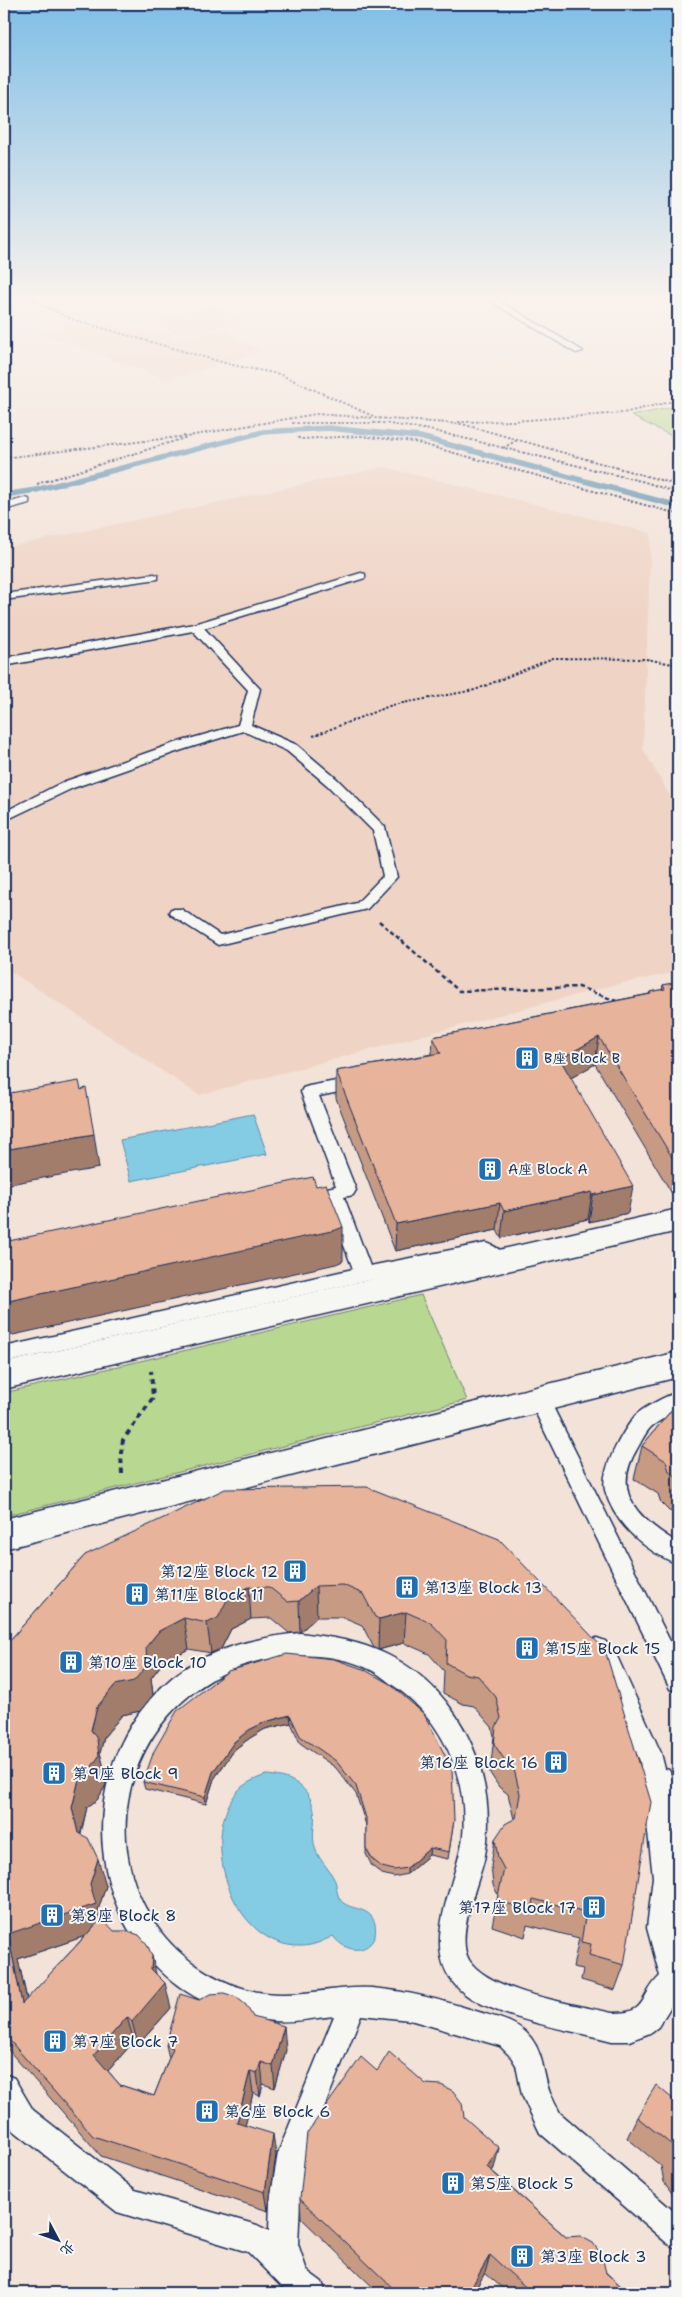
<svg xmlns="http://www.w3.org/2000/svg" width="682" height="2297" viewBox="0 0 682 2297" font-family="'Shantell Sans','LXGW WenKai TC',sans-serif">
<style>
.built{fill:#efd4c5}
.green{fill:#b8d790;stroke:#6a8377}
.water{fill:#83cce3;stroke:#598dae}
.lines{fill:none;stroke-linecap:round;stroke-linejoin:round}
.stream{stroke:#598dae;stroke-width:5.5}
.lane-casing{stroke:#1b2f5e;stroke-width:3}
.street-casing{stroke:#1b2f5e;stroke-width:3}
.path-far2{stroke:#1b2f5e;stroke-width:2;stroke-dasharray:2.5 2;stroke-linecap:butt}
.path-far1{stroke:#1b2f5e;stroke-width:2.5;stroke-dasharray:4.5 3;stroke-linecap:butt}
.path{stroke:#1b2f5e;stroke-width:4;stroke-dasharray:5.5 4.5;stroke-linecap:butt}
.lane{fill:#f6f6f2;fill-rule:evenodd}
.street{fill:#f6f6f2;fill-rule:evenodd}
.wall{fill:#c79a84;stroke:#1b2f5e;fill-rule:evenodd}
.shaded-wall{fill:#a27d6c;stroke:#1b2f5e}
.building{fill:#e7b39a;stroke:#1b2f5e}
.labels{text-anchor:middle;stroke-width:4;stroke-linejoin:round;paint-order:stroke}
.poi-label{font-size:14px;fill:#1b2f5e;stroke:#f6f6f2;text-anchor:start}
.near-poi-label{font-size:16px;fill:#1b2f5e;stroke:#f6f6f2;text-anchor:start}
</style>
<rect width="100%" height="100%" fill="#f2e2d8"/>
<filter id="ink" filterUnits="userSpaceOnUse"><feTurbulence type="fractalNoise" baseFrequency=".02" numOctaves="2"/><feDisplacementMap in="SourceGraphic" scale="10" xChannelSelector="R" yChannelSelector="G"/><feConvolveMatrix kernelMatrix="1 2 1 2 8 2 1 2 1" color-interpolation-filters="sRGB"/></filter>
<g filter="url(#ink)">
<g class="built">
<polygon points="215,306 244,322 179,336 151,318"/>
<polygon points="74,323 167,332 177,338 223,330 263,352 167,379 42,334"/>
<polygon points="384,467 651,533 643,749 678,810 678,972 613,985 199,1095 4,967 4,548"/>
</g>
<g class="green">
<polygon points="678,406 678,439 631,416"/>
<polygon points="421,1295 467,1400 4,1516 4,1393"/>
</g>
<g class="water">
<polygon points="253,1114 267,1154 131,1181 120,1140"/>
<path d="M 266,1775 C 289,1776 309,1785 314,1810 C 316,1823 311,1835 315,1848 C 319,1860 327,1866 333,1877 C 337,1883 336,1889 338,1895 C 343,1913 370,1903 375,1924 C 380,1949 351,1960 333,1936 C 323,1941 313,1946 301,1946 C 233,1948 198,1840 237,1792 C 244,1783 255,1779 266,1775 Z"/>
</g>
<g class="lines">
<polyline class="stream" points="4,495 36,490 263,432 328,428 420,437 678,506"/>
<g class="lane-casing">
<g id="lane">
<polygon points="487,299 496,299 583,351 576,353"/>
<polygon points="25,498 29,499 29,503 4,510 4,504"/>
<polygon points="361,573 365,574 365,578 204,628 260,689 251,725 297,745 337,779 385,827 397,877 367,909 218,945 171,915 169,912 171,909 181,909 220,935 357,903 383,876 373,831 327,785 287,751 243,731 182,750 73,788 4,821 4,812 63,782 172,744 238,725 248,690 193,631 4,666 4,658 194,624"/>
<polygon points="154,574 158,575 158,579 4,600 4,594"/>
<path d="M 358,1077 L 364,1079 L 366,1083 L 364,1087 L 319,1096 L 356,1190 L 353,1195 L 344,1197 L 370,1266 L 486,1243 C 495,1246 505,1252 509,1261 L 507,1266 C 496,1269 491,1264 483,1258 L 364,1281 L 4,1363 L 4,1347 L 353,1269 L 327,1201 L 307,1206 L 301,1204 L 298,1199 L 301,1194 L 336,1186 L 301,1092 L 303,1088 L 309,1086 Z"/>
<polygon points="539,1391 546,1393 678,1657 678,1692 670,1689 529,1399 532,1393"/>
<path d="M 678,1392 L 678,1410 C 670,1415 660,1420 652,1426 C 646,1431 641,1442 637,1449 C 610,1494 640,1520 678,1543 L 678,1564 C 646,1552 614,1524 605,1490 C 600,1470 623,1431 635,1416 C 642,1408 668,1395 678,1392 Z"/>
<path d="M 300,1633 C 331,1637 360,1641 388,1655 C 462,1691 501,1781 484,1860 C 478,1885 455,1936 469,1960 C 489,1992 575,2004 612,2013 C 649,2014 638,1997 660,1976 L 647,1928 L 653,1877 L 640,1761 L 599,1668 L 586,1649 L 589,1641 L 597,1638 L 605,1641 L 615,1652 L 661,1753 L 665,1769 L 669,1770 L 678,1792 L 678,1832 L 673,1830 L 678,1873 L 673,1928 L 678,1947 L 678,1995 L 658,2027 L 650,2033 L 629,2041 L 612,2041 C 571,2030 499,2019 465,1994 C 413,1955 457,1885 463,1836 C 468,1778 444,1722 397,1688 C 389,1683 382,1676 373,1671 C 346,1656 311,1653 280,1657 C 157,1671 85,1808 150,1916 C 177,1962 231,1995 284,1994 C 314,1994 342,1986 372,1988 C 409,1991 445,2001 479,2012 C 498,2018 519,2022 531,2038 C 544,2055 543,2075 550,2093 C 553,2100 557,2107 560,2113 L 678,2215 L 678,2249 L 668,2244 L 540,2133 L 522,2095 L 516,2065 L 511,2057 L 500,2046 L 410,2020 L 361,2015 L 306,2153 L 300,2201 L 298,2244 L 307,2271 L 322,2282 L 326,2293 L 288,2293 L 248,2252 L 117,2212 L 13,2130 L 4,2114 L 4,2074 L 14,2078 L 33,2110 L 135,2190 L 257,2225 L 269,2231 L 270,2201 L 278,2153 L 334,2016 C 314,2018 294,2023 274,2021 C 99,2005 44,1786 173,1677 C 209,1648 256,1638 300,1633 Z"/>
</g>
</g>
<g class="street-casing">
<g id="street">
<polygon points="678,1209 678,1231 4,1389 4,1363"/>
<polygon points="678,1352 678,1377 4,1549 4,1519"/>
</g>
</g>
<g class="path-far2">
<polyline points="35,299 31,300 74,320 232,365 279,374 375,417"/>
<polyline points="458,422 514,421 623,413 678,400"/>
<polyline points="292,423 383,423 430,430 645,482 678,493"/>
<polyline points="298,437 300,439 360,436 414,442 678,514"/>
<polyline points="503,448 517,440"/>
<polyline points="4,458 186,436"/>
<polyline points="37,484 194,435 316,414 462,424 678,485"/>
<polyline points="313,736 392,705 475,690 553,658 646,659 678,665"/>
</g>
<polyline class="path-far1" points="379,921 459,991 579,987 619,1002"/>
<polyline class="path" points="122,1474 121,1453 123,1440 153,1398 151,1371"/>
<use href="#lane" class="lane"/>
<use href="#street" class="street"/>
</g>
<g class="wall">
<polygon points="678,982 678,1202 677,1202 595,1064 571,1078 628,1213 589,1222 588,1219 501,1238 497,1230 395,1251 336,1098 336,1071 432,1054 433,1037 649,994 650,992 662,990 663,985"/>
<polygon points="678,1402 678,1513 669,1511 661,1503 658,1494 634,1479 642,1446"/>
<path d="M 499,1539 L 624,1965 L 615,1990 L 581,1980 L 583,1969 L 573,1967 L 579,1938 L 527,1925 L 525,1937 L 492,1926 L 498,1895 L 493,1885 L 491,1866 L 495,1839 L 514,1819 L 508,1794 L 499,1787 L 490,1773 L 494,1736 L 492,1727 L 474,1706 L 463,1704 L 443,1693 L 444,1671 L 429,1654 L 404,1643 L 378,1650 L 374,1648 L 362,1625 L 343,1617 L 317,1617 L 300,1632 L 289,1633 L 271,1618 L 251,1619 L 231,1629 L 221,1649 L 211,1653 L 189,1649 L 164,1661 L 151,1678 L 153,1695 L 140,1711 L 122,1715 L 104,1737 L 100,1753 L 104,1768 L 106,1785 L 97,1800 L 87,1807 L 81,1834 L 106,1886 L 98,1910 L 100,1920 L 156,1974 L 171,2008 L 138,2045 L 134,2041 L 108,2071 L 120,2085 L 154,2096 L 169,2058 L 166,2045 L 253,2017 L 286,2050 L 275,2088 L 263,2084 L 260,2096 L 253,2093 L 245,2125 L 276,2155 L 268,2211 L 101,2156 L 4,2045 L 4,1647 L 85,1555 ZM 85,1936 L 27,1999 L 18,1959 Z"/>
<polygon points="228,1671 454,1820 448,1859 429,1855 407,1874 394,1877 382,1874 372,1866 366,1854 366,1825 356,1794 336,1768 300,1743 291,1723 265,1729 250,1738 235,1749 214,1779 206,1804 145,1789 143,1782"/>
<polygon points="377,2071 464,2117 494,2168 492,2171 629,2293 508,2293 485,2273 473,2293 379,2293 301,2218 300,2199"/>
<polygon points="678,2093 678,2198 674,2196 664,2182 661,2166 627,2138 637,2117 674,2100"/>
</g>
<g class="shaded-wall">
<polygon points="599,1037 595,1064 557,1086 560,1059"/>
<polygon points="94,1134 99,1168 4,1185 4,1150"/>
<polygon points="633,1186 628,1213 589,1222 593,1195"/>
<polygon points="592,1192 588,1219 501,1238 504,1211"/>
<polygon points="500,1203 497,1230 395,1251 396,1224"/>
<polygon points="343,1227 343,1261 336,1264 4,1337 4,1302"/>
<polygon points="316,1586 317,1617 300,1632 299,1601"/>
<polygon points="249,1587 251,1619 231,1629 221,1649 211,1653 207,1623 228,1598"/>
<polygon points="406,1612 404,1643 378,1650 379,1619"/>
<polygon points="184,1618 189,1649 164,1661 151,1678 153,1695 140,1711 122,1715 104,1737 100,1753 104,1768 106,1785 97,1800 87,1807 80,1836 78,1833 72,1808 97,1707 159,1631"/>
<polygon points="290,1715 291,1723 265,1729 250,1738 235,1749 214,1779 206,1804 205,1797 213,1772 234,1742 249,1730 265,1722"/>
<polygon points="430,1848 429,1855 407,1874 407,1868"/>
<polygon points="98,1859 106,1886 98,1910 103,1930 18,1959 33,2028 22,2004 8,1934 90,1884"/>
<polygon points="152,1956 158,1982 165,1983 171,2008 138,2045 132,2022 151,1969"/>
<polygon points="127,2017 134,2041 102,2078 94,2055"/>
<polygon points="284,2026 286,2050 275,2088 273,2066"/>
<polygon points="261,2062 263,2084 260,2096 257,2073"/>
<polygon points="250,2071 253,2093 241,2144 237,2123"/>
<polygon points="273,2134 276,2155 268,2211 265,2192"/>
<polygon points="499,2148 494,2168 482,2187 487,2167"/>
<polygon points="490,2255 485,2273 473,2293 468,2293"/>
</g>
<g class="building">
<polygon points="678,982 678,1167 599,1037 560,1059 633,1186 593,1195 592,1192 504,1211 500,1203 396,1224 336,1071 441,1053 433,1037 651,994 650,992 665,989 663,985"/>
<polygon points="79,1081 81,1090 86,1088 94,1134 4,1150 4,1094"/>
<polygon points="313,1177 316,1186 326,1184 343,1227 336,1230 4,1302 4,1242"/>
<polygon points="678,1402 678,1478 669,1471 666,1461 642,1446"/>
<polygon points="367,1487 499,1539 605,1650 651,1802 624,1965 589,1955 591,1944 581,1942 586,1912 533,1899 531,1911 497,1900 504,1869 498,1858 495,1839 505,1824 516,1818 520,1794 513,1765 504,1759 494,1744 496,1727 501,1718 496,1697 478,1676 466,1674 446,1663 447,1640 431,1623 406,1612 379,1619 375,1617 363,1594 343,1585 316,1586 299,1601 288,1602 269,1587 249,1587 228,1598 218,1618 207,1623 184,1618 159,1631 146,1647 147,1665 134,1681 115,1685 97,1707 91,1730 97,1739 99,1756 89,1771 79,1779 72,1808 78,1833 88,1838 98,1859 90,1884 96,1904 8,1934 22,2004 102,1918 114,1931 127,1931 139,1935 147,1944 152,1956 151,1969 165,1983 132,2022 127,2017 94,2055 120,2085 154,2096 173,2048 166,2045 180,1994 199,2000 210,1994 224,1993 236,1997 246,2005 253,2017 284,2026 273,2066 261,2062 257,2073 250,2071 237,2123 273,2134 265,2192 93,2136 4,2034 4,1647 85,1555 225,1489"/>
<polygon points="287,1654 334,1659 363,1669 390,1684 424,1714 452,1769 454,1820 449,1852 430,1848 407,1868 394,1870 382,1867 372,1859 366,1848 366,1818 356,1786 336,1761 300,1736 290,1715 265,1722 249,1730 234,1742 213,1772 205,1797 143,1782 154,1751 177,1711 228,1671"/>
<polygon points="389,2052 426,2084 441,2085 453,2091 462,2103 464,2117 499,2148 487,2167 566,2237 580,2236 593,2243 602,2256 606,2273 629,2293 532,2293 490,2255 468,2293 398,2293 300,2199 307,2133 361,2057 377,2071"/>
<polygon points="656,2085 674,2100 678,2093 678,2166 675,2162 672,2145 637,2117"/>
</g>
</g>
<linearGradient id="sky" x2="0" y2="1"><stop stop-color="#7fbee6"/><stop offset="0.48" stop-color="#f9f2ed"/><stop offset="1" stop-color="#f9f2ed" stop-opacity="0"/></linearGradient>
<rect width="682" height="620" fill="url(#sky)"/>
<defs>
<g id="building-square" transform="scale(1.25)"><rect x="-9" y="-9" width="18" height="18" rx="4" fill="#1f6fb2" stroke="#f6f6f2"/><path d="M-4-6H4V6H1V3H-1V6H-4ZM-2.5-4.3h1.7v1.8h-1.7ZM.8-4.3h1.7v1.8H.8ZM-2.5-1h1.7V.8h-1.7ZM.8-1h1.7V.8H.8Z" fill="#fff"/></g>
</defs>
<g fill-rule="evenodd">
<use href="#building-square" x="527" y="1058"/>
<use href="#building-square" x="490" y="1169"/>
<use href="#building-square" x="295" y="1571"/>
<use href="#building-square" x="407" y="1587"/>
<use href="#building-square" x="137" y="1594"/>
<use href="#building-square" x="527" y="1648"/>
<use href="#building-square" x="71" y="1662"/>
<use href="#building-square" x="556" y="1762"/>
<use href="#building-square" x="54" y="1773"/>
<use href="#building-square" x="594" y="1907"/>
<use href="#building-square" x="52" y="1915"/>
<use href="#building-square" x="55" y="2041"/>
<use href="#building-square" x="207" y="2111"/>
<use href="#building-square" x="453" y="2183"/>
<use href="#building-square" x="522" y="2256"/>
</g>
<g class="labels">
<g class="poi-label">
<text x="544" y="1063">B座 Block B</text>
<text x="508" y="1174">A座 Block A</text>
</g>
<g class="near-poi-label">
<text x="278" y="1577" text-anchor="end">第12座 Block 12</text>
<text x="424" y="1593">第13座 Block 13</text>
<text x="154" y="1600">第11座 Block 11</text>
<text x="544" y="1654">第15座 Block 15</text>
<text x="88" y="1668">第10座 Block 10</text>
<text x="538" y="1768" text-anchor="end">第16座 Block 16</text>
<text x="72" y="1779">第9座 Block 9</text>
<text x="576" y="1913" text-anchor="end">第17座 Block 17</text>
<text x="70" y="1921">第8座 Block 8</text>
<text x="72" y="2047">第7座 Block 7</text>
<text x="224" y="2117">第6座 Block 6</text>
<text x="470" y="2189">第5座 Block 5</text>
<text x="540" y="2262">第3座 Block 3</text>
</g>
</g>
<rect width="682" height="2297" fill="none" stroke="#f6f6f2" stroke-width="20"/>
<rect x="10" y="10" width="662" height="2277" fill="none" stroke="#1b2f5e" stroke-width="2" filter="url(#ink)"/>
<g transform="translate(58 2240) rotate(131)" stroke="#f6f6f2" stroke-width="4" paint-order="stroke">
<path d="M0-4L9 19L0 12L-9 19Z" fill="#1b2f5e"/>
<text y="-8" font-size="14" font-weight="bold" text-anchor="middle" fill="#1b2f5e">北</text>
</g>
</svg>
